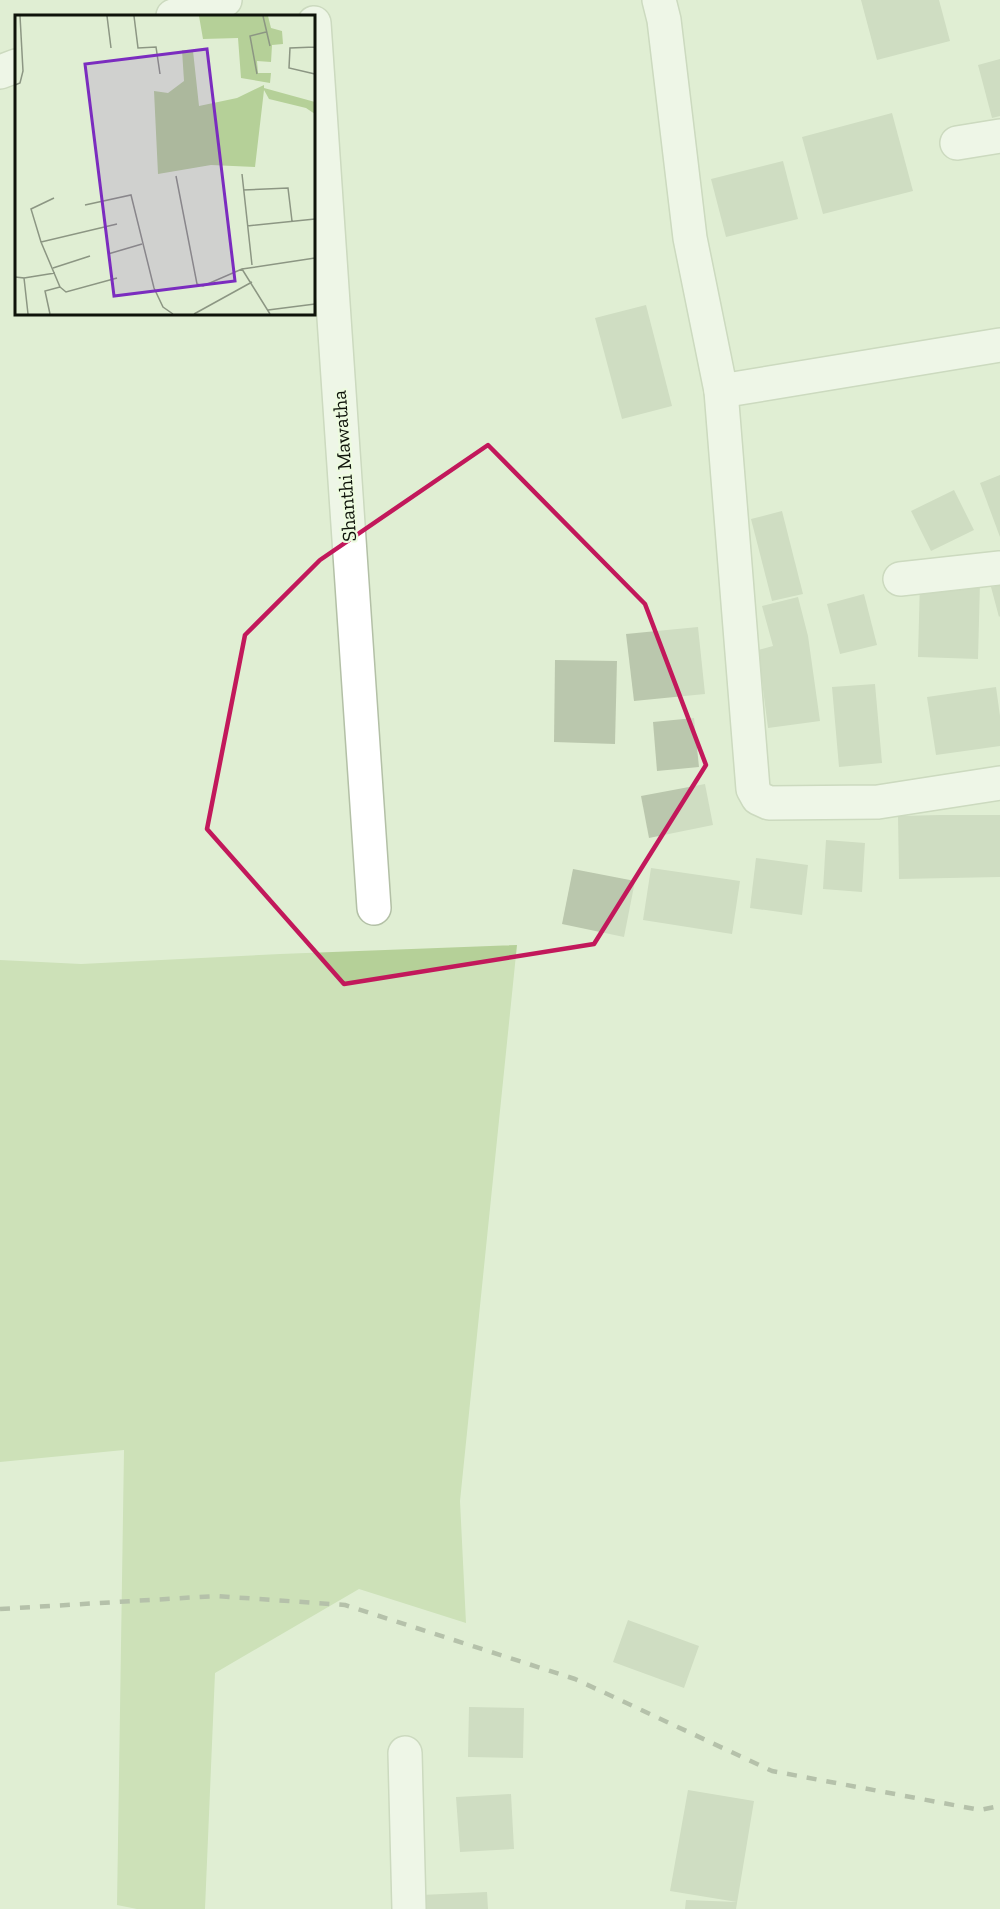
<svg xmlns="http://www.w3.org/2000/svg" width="1000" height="1909" viewBox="0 0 1000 1909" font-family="'Zilla Slab',serif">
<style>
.green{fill:#b5d098}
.building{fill:#bac7ad}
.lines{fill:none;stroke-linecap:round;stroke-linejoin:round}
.minor-casing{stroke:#b3c0a6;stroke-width:36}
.minor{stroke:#fff;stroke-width:33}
.rail{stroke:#818a78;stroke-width:4.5;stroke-dasharray:10 10;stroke-linecap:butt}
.marked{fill:none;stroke:#c2185b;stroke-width:4.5;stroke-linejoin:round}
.labels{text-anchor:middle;stroke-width:4.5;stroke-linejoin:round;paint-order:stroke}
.street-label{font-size:20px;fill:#0e130a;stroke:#edfbe0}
.inset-road{fill:none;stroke:#8c9683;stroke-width:1.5}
.view{fill:#7b2cbf;fill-opacity:0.15;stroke:#7b2cbf;stroke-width:3}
.inset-edge{fill:none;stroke:#0e130a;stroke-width:3}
</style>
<rect width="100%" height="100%" fill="#e0eed3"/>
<polygon class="green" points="517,945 460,1501 466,1623 359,1589 215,1673 205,1909 137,1909 117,1905 124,1450 0,1462 0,960 81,964 280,954"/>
<g class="building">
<polygon points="861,0 939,0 950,41 877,60"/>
<polygon points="1000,59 1000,116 992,118 978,65"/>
<polygon points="892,113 913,191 823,214 802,137"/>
<polygon points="783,161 798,219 726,237 711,179"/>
<polygon points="646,305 672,406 622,419 595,318"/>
<polygon points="1000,475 1000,537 980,483"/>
<polygon points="954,490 974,530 931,551 911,511"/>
<polygon points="782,511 803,594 772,601 751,519"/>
<polygon points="920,580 980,582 978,659 918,657"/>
<polygon points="1000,585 1000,616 999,617 991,587"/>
<polygon points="864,594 877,645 840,654 827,604"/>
<polygon points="798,597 808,636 820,721 768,728 758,650 773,646 762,606"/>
<polygon points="698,627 705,694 634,701 626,634"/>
<polygon points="555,660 617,661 615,744 554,742"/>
<polygon points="875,684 882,763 839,767 832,687"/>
<polygon points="996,687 1000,716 1000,746 936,755 927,697"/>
<polygon points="694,718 699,767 657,771 653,722"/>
<polygon points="705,784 713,825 649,838 641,796"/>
<polygon points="940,815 1000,815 1000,877 899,879 898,816"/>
<polygon points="826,840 865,843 862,892 823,889"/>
<polygon points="756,858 808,865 802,915 750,908"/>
<polygon points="651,868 740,881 732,934 643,920"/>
<polygon points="573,869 635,881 624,937 562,924"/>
<polygon points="628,1620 699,1646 684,1688 613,1662"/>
<polygon points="469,1707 524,1708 523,1758 468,1757"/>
<polygon points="688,1790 754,1801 736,1909 685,1909 686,1900 737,1902 670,1891"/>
<polygon points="511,1794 514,1849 460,1852 456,1797"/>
<polygon points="487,1892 488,1909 422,1909 421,1895"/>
</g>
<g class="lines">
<g class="minor-casing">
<g id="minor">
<polyline points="659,0 664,20 690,238 721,391 753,789 758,798 769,803 878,802 1000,783"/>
<polyline points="173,16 225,0"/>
<polyline points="314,23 374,908"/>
<polyline points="0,72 16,66"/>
<polyline points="957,143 1000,136"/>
<polyline points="721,391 1000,345"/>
<polyline points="900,579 1000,568"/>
<polyline points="405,1753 409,1909"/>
</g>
</g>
<use href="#minor" class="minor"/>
<polyline class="rail" points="0,1609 216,1596 345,1605 575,1679 772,1771 980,1810 1000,1806"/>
</g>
<path d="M0 0H1000V1909H0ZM 488,445 L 645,604 L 706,765 L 594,944 L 344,984 L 207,829 L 245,635 L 320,560 Z" fill="#e0eed3" fill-opacity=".55" fill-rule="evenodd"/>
<path class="marked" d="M 488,445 L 645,604 L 706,765 L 594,944 L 344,984 L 207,829 L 245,635 L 320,560 Z"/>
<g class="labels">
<g class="street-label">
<text transform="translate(344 466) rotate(-94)" y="7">Shanthi Mawatha</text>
</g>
</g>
<g transform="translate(15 15)">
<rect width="300" height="300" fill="#e0eed3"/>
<path d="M 184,1 L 253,1 L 256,13 L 267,16 L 268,29 L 257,30 L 256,47 L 242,46 L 243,58 L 256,58 L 255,68 L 226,63 L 223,23 L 188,24 ZM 167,35 L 178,36 L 184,91 L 222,83 L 249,70 L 249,73 L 300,87 L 300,99 L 291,93 L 254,84 L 249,75 L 240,152 L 196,150 L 143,159 L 139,76 L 153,78 L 169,66 Z" fill="#b5d098"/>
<path class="inset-road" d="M 92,1 L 96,33M 119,1 L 123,33 L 141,32 L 145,59M 248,1 L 255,31M 300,32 L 275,33 L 274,53 L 300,59 L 300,24M 242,59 L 235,21 L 251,17M 0,70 L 5,68 L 8,56 L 5,1M 227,159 L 237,250M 161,161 L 182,269 L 188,271 L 227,254 L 255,299M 228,175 L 273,173 L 277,206M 70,190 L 116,180 L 139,273 L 148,292 L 158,299M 232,211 L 300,204M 26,227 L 16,194 L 39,183M 93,239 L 127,229M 38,253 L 75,241M 227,254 L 300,243M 0,262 L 9,263 L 13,299M 9,263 L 40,258M 45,272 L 51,277 L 102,263M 253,295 L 300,289M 35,299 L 30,276 L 45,272 L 26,227 L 102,209M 179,299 L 237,267"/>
<path class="view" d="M 192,34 L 220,266 L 99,281 L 70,49 Z"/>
<rect width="300" height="300" class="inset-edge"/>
</g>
</svg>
